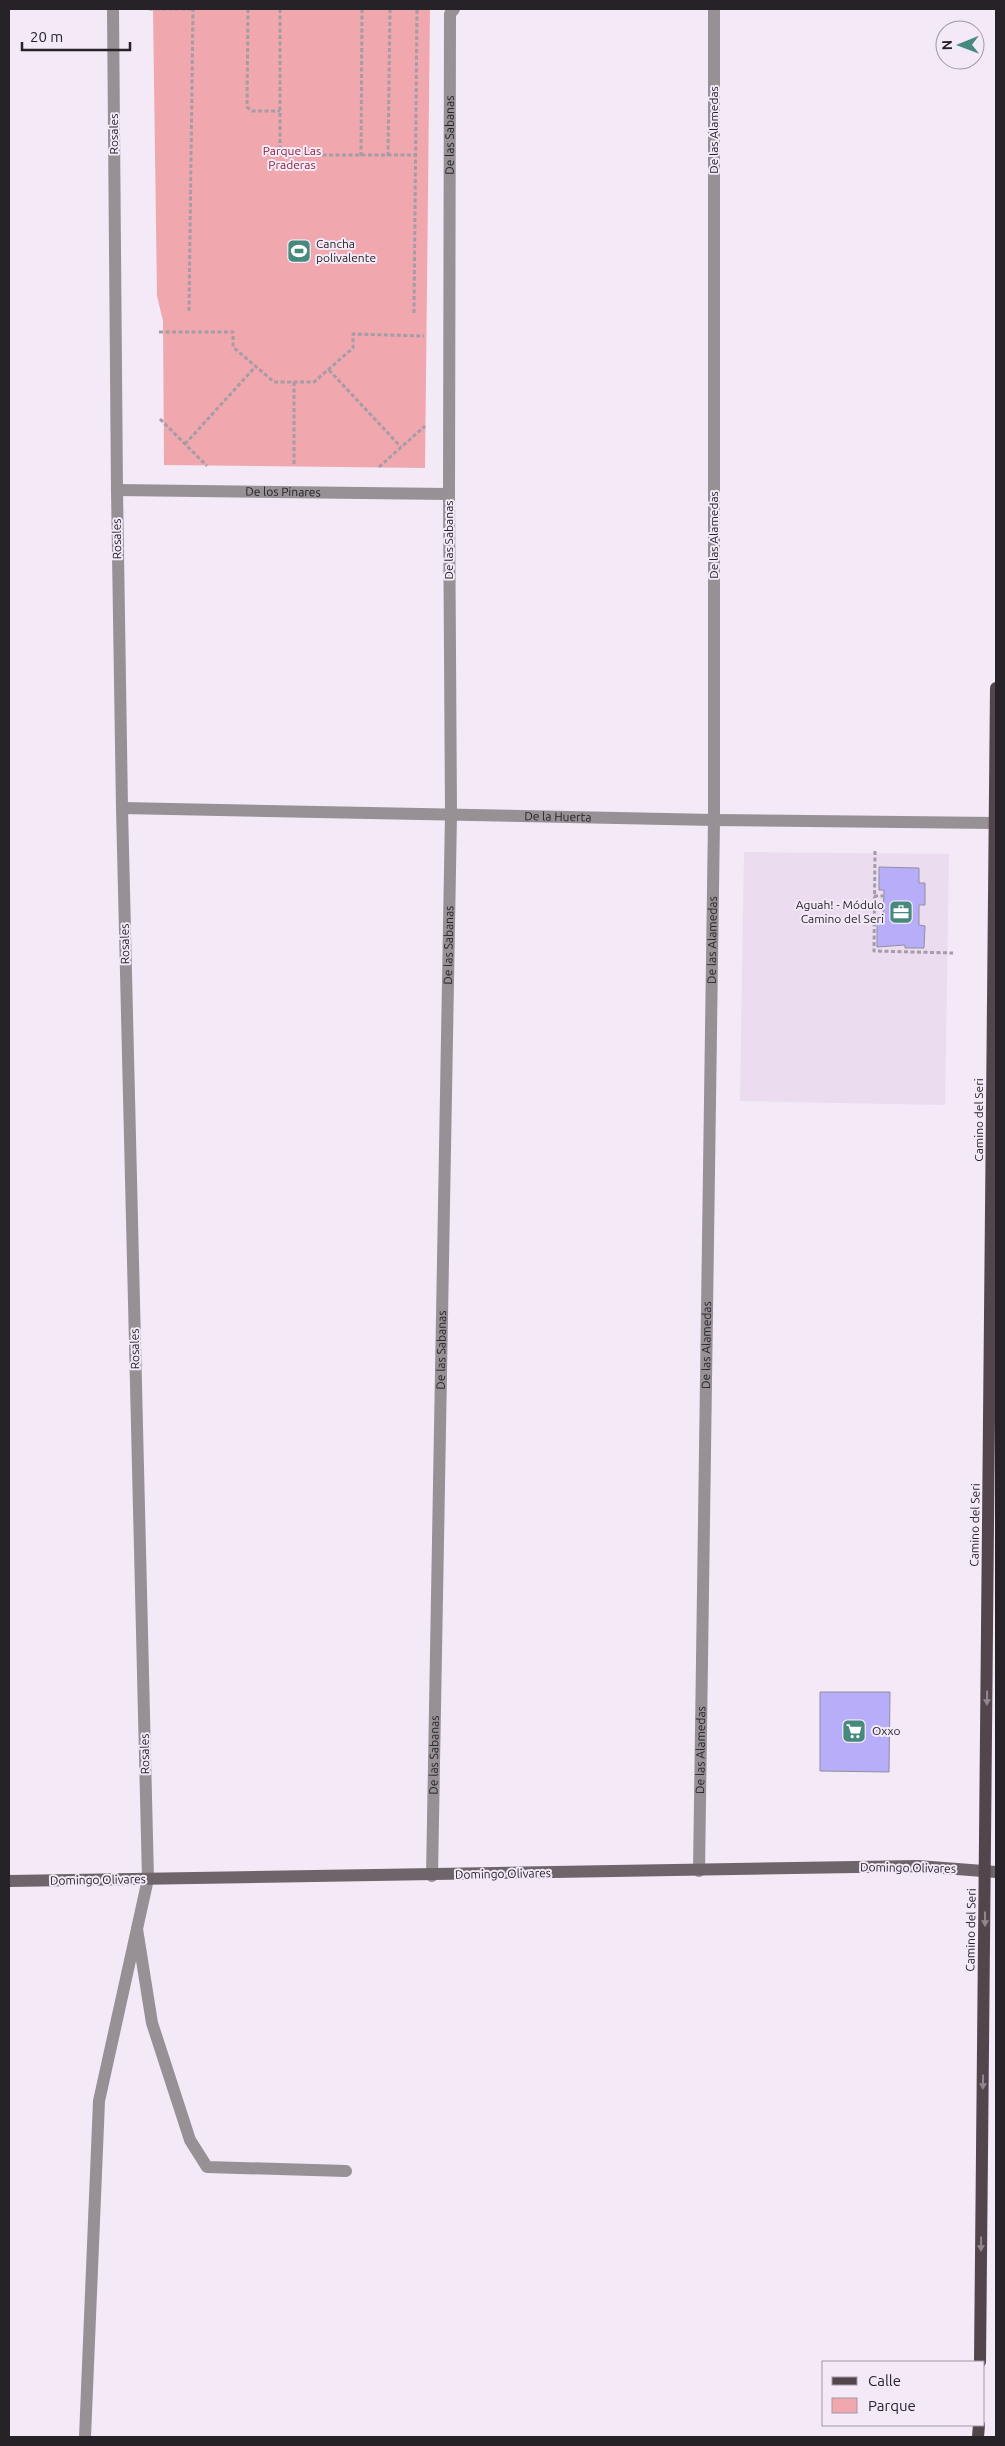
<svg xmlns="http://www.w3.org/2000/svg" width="1005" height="2446" viewBox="0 0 1005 2446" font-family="Ubuntu,sans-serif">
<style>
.built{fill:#ebdcf0}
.green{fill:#f0a8ae}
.building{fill:#b8adf9;stroke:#908f9d}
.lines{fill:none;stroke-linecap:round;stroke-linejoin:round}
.path{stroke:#a49ca6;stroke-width:3;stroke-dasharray:4 2.5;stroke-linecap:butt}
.lane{stroke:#979094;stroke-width:12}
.street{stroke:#979094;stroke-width:12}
.secondary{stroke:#6e656a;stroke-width:12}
.primary{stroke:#52464c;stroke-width:12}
.oneway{fill:#928790}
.labels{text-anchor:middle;stroke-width:4;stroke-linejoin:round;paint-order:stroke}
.street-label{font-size:12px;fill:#262227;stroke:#f3e9f7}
.park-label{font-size:12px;fill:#8d263b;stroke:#f3e9f7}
.poi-label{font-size:12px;fill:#262227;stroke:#f3e9f7;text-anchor:start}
</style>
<rect width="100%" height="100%" fill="#f3e9f7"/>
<polygon class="built" points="744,852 949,854 945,1105 740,1101"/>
<polygon class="green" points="153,9 430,9 425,468 164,465 163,321 157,296"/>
<g class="building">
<polygon points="879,867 919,868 919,883 925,883 925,905 919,905 919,925 925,926 924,948 905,948 905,945 877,947 877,919 883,920 884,890 879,890"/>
<polygon points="820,1692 890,1692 889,1772 820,1771"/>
</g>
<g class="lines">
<g class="path">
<polyline points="149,9 195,9"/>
<polyline points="248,9 247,107 252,111 280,111"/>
<polyline points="280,9 280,155 415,155"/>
<polyline points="361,156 362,9"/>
<polyline points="388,156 390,9"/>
<polyline points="189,311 193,9"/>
<polyline points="414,313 417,9"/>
<polyline points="159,332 233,332 233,347 274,382 314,382 353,348 353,334 424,336"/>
<polyline points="329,370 401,447"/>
<polyline points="294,382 294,466"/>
<polyline points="160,419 207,466"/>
<polyline points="185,444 256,366"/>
<polyline points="379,467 425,426"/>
<polyline points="875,851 874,951 953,953"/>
<polyline points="874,896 883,896"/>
</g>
<polyline class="lane" points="137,1929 152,2023 190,2140 207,2167 346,2171"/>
<g class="street">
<path id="s1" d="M 117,490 L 449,494"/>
<path id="s2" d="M 122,808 L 714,820 L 995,823"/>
<path id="s3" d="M 699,1871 L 714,820 L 714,9"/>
<path id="s4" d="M 432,1876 L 451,814 L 449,494 L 450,14 L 454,9"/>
<polyline points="85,2437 99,2101 148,1879 122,808 117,490 113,9"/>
</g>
<polyline class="secondary" points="9,1881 918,1866 996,1872"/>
<g class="primary">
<polyline points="980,2362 996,688"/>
<polyline points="978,2437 979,2425"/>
</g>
</g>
<defs><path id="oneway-solid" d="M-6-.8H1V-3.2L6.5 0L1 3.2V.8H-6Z" transform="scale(1.25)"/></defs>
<g class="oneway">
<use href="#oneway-solid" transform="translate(987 1698) rotate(91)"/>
<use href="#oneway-solid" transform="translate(985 1919) rotate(90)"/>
<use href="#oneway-solid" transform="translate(983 2082) rotate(91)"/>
<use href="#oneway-solid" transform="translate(981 2244) rotate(91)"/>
</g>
<defs>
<g id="stadium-square" transform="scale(1.25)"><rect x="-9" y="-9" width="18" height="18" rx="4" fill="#468a7e" stroke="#f3e9f7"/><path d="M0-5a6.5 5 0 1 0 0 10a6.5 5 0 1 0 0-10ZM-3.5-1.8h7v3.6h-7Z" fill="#fff"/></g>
<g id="office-square" transform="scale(1.25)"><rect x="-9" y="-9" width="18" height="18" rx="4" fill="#468a7e" stroke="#f3e9f7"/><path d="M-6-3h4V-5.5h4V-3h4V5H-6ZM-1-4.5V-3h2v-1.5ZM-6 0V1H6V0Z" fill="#fff"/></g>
<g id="supermarket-square" transform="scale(1.25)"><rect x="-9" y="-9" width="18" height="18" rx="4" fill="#468a7e" stroke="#f3e9f7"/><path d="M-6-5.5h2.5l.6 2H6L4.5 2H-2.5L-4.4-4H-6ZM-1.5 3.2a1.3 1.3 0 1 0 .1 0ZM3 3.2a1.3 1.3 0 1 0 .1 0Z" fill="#fff"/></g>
</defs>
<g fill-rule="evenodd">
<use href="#stadium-square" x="299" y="251"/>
<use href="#office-square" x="901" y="912"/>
<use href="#supermarket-square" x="854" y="1731"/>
</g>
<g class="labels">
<g class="street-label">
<text transform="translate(714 130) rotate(-90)" y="4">De las Alamedas</text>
<text transform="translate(114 134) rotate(-90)" y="4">Rosales</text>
<text dy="4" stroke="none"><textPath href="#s4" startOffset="1741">De las Sabanas</textPath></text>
<text dy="4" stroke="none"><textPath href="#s1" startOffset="166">De los Pinares</textPath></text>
<text transform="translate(714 535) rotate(-90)" y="4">De las Alamedas</text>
<text transform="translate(117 539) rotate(-91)" y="4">Rosales</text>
<text transform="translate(449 540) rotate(-90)" y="4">De las Sabanas</text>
<text dy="4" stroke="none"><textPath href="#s2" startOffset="436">De la Huerta</textPath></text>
<text dy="4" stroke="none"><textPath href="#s3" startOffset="931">De las Alamedas</textPath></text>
<text transform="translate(125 944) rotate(-91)" y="4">Rosales</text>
<text dy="4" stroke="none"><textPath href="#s4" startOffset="931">De las Sabanas</textPath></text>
<text transform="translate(979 1120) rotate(-90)" y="4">Camino del Seri</text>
<text dy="4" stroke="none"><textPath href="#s3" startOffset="526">De las Alamedas</textPath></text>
<text transform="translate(135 1349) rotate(-91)" y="4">Rosales</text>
<text dy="4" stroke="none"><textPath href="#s4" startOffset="526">De las Sabanas</textPath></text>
<text transform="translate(975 1525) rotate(-89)" y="4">Camino del Seri</text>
<text dy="4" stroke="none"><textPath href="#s3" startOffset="121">De las Alamedas</textPath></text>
<text transform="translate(145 1754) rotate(-91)" y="4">Rosales</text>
<text dy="4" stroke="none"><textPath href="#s4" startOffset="121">De las Sabanas</textPath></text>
<text transform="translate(908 1868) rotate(1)" y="4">Domingo Olivares</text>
<text transform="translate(503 1874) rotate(-1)" y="4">Domingo Olivares</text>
<text transform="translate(98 1880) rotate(-1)" y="4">Domingo Olivares</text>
<text transform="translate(971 1930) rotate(-89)" y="4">Camino del Seri</text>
</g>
<g class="park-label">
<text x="292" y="155">Parque Las<tspan x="292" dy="14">Praderas</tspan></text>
</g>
<g class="poi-label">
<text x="316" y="248">Cancha<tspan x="316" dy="14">polivalente</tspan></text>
<text x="884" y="909" text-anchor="end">Aguah! - Módulo<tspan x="884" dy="14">Camino del Seri</tspan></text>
<text x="872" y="1735">Oxxo</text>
</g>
</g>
<rect width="1005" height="2446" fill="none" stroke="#262227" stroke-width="20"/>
<rect x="822" y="2361" width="162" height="65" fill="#f3e9f7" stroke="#a199a4"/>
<rect x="832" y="2377" width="25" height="8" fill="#52464c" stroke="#a199a4"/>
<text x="868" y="2386" font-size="15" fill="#262227">Calle</text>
<rect x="832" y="2398" width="25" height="15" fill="#f0a8ae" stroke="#a199a4"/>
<text x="868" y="2411" font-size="15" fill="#262227">Parque</text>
<g transform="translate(960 45) rotate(269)"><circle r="24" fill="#f3e9f7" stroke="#a199a4"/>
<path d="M0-4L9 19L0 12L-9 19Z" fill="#468a7e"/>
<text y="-8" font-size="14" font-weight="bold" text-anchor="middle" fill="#262227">N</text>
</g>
<path d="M22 42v8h108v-8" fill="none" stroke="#262227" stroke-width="2.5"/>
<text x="30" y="42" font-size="15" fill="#262227" stroke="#f3e9f7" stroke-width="4" paint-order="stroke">20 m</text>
</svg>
